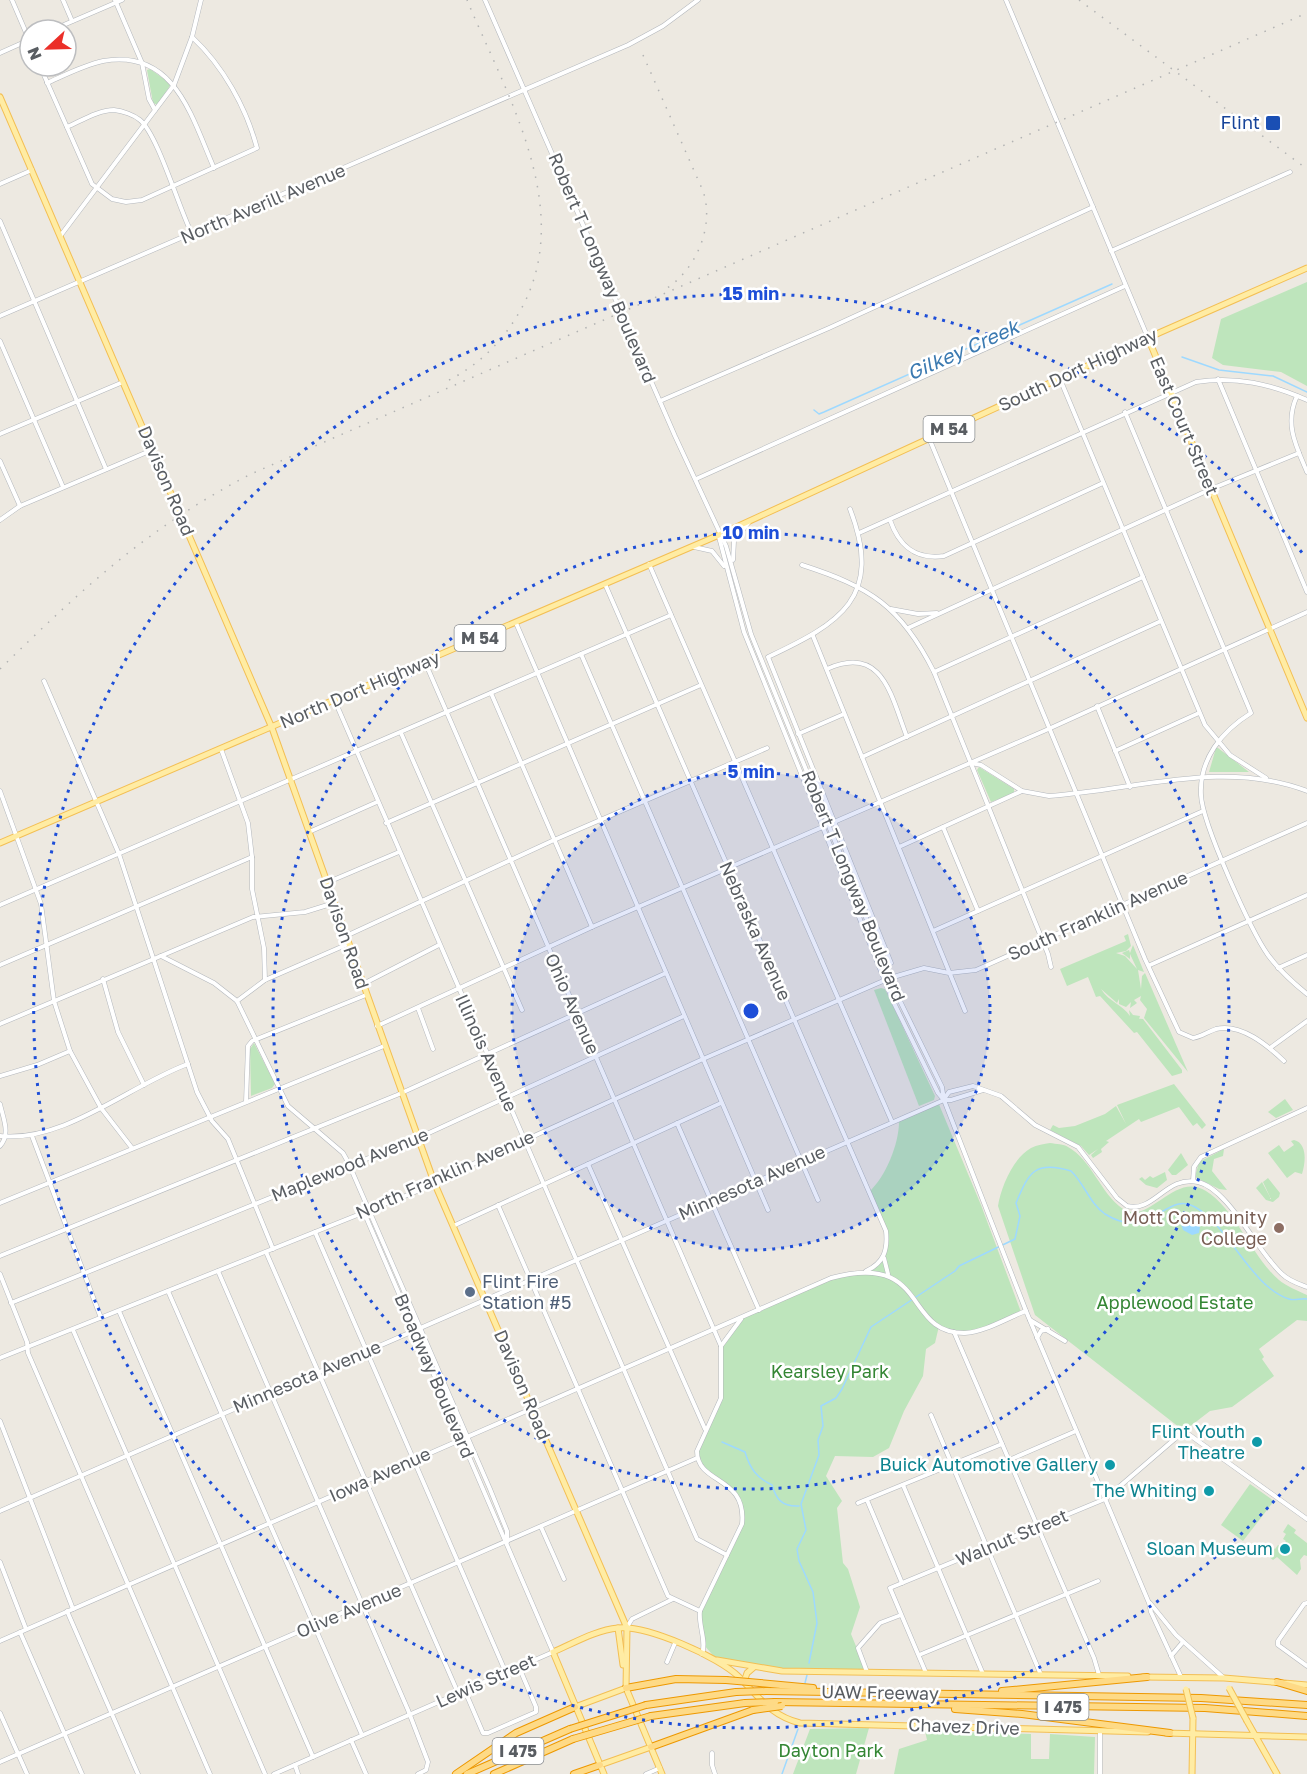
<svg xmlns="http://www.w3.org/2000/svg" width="1307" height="1774" viewBox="0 0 1307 1774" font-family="'Golos Text',sans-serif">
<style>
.green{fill:#bee5bc}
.water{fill:#9ed9ff}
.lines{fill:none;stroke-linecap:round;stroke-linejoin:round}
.stream{stroke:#9ed9ff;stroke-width:1.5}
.minor-casing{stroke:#b3b7bc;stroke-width:5}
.major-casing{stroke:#f3bf54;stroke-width:7}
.highway-casing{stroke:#ed9800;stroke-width:8}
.minor{stroke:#fff;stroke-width:4}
.major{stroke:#ffeca3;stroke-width:5}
.highway{stroke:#feda86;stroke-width:6}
.rail{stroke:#b2b3b3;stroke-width:1.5;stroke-dasharray:1.5 8;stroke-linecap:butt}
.major-bridge-casing{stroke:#f3bf54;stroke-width:7;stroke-linecap:butt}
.highway-bridge-casing{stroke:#ed9800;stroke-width:8;stroke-linecap:butt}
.major-bridge{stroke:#ffeca3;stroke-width:5}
.highway-bridge{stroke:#feda86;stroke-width:6}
.ring{fill:none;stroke:#1d4ed8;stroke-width:3;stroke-dasharray:3 6}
.transit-dot{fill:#1a4fb4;stroke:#fff;stroke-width:2}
.education-dot{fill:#8d6e63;stroke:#fff;stroke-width:2}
.service-dot{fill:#5c6f8a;stroke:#fff;stroke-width:2}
.culture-dot{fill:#0f9aa8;stroke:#fff;stroke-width:2}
.labels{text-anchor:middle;stroke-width:5;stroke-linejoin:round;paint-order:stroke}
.shield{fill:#fff;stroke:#8b8e91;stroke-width:1.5}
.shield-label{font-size:16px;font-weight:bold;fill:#595d62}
.transit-label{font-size:18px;fill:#164399;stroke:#fff;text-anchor:end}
.street-label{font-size:18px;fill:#595d62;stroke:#fff}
.education-label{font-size:18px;fill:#785e54;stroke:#fff;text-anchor:end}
.service-label{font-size:18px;fill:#4e5e75;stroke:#fff;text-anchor:start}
.park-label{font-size:18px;fill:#348634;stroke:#fff}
.culture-label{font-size:18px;fill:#0d838f;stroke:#fff;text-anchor:end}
.water-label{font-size:20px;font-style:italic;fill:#3b7ab1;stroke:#fff}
.centre{fill:#1d4ed8;stroke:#fff;stroke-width:3}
.ring-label{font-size:18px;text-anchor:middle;font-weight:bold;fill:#1d4ed8;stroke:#fff;stroke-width:5;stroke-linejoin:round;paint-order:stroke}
</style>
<rect width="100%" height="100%" fill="#ede9e1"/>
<g class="green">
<polygon points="150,69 171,84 158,105 153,103 147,70"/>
<polygon points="1307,282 1307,386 1281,372 1223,365 1212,358 1221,319"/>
<polygon points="1216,748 1218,748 1249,772 1209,772"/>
<polygon points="979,767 1014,789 1014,793 991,802 977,770"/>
<path d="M 1128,934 L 1131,946 L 1126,951 L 1116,953 L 1125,956 L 1137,969 L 1130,954 L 1130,959 L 1122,953 L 1129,950 L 1130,953 L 1133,945 L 1144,972 L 1138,970 L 1141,989 L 1142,976 L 1145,973 L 1188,1072 L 1144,1018 L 1147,1009 L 1140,1000 L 1141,996 L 1134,1000 L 1137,1003 L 1130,1008 L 1131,1002 L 1126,1007 L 1119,1004 L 1119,999 L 1117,1003 L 1101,989 C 1109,1002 1123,1005 1130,1016 L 1129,1010 L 1133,1015 L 1140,1016 L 1139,1019 L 1131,1018 L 1143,1019 L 1182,1070 L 1182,1073 L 1172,1076 L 1137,1032 L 1134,1033 L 1100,996 L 1096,997 L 1088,977 L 1067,986 L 1060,969 L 1126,941 L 1124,936 Z"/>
<polygon points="881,988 885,989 935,1096 934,1100 919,1106 874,990"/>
<polygon points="254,1043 275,1084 272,1088 251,1096 250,1049"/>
<polygon points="1174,1084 1206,1125 1202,1129 1197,1123 1193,1126 1179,1107 1141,1122 1139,1119 1106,1141 1109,1142 1101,1149 1102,1152 1093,1158 1091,1155 1098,1149 1089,1155 1081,1146 1050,1130 1053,1125 1059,1128 1075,1126 1105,1114 1116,1106 1126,1124 1117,1105"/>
<polygon points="1285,1099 1293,1110 1276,1118 1268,1112"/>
<path d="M 938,1102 L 981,1205 L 1021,1312 C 990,1325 972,1338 939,1326 L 935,1343 L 926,1349 L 923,1376 L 904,1411 L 889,1448 L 873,1457 L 835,1456 L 826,1476 L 842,1501 L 837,1508 L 843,1563 L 848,1569 L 860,1607 L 851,1634 L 867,1673 L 782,1671 L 717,1660 L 704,1645 L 699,1615 L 742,1524 C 746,1488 720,1491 704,1469 C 700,1465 699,1457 697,1451 L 721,1398 L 721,1346 L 743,1317 L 831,1278 L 866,1272 L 884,1255 L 886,1231 L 869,1192 C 886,1177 900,1142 899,1119 Z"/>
<path d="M 1294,1140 C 1307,1143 1306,1161 1302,1174 L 1295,1172 L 1287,1178 L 1268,1153 L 1279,1145 L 1284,1152 L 1294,1145 L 1291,1141 Z"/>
<path d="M 1050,1143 C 1056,1144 1064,1144 1068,1147 C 1092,1160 1100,1193 1123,1209 C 1149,1226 1174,1171 1206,1191 C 1237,1211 1252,1257 1279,1280 C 1286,1286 1298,1291 1307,1295 L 1307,1321 L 1297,1320 L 1259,1349 L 1264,1357 L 1262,1359 L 1274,1376 L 1232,1407 L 1210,1411 L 1184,1431 L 1035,1315 L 998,1206 C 1001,1187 1013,1158 1031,1148 C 1037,1145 1044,1144 1050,1143 Z"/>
<polygon points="1224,1149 1223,1156 1214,1159 1212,1171 1227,1190 1219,1189 1195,1177 1199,1162"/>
<polygon points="1181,1153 1188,1165 1176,1175 1172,1175 1168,1170"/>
<polygon points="1165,1172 1167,1180 1157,1188 1146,1185 1139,1179 1142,1177 1145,1180 1150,1176 1153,1178"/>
<polygon points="1268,1178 1280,1193 1279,1197 1273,1202 1266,1200 1256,1188 1262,1182 1271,1199 1263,1182"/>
<polygon points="1250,1484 1274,1501 1243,1541 1221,1525"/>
<polygon points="1288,1524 1296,1530 1294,1533 1307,1543 1307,1556 1304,1555 1300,1560 1301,1569 1297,1575 1277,1557 1273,1560 1267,1555 1272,1547 1275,1549 1278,1545 1281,1547 1286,1541 1283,1539 1286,1534 1283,1532"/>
<polygon points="869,1728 856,1774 793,1774 810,1729"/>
<polygon points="925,1731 1031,1734 1031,1759 1049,1759 1050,1734 1095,1737 1094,1774 894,1774 899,1749 927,1740"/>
</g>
<polygon class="water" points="1185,1213 1200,1227 1199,1233 1192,1235 1183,1230 1178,1216"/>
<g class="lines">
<g class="stream">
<polyline points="1182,357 1219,370 1273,376 1307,392"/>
<polyline points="814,410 819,414 824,412 1112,284"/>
<path d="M 722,1442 L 745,1452 C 750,1469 757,1478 772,1485 C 776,1499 782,1507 799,1506"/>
<path d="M 809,1663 L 817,1623 L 813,1592 L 799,1561 L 797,1549 L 806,1530 L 801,1504 L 819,1455 L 818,1440 L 823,1426 L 821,1406 L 836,1398 L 842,1389 L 871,1327 L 955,1271 L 959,1266 L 1015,1239 L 1020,1216 L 1016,1203 C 1029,1172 1035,1160 1071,1171 C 1084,1183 1090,1204 1105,1214 C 1151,1243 1166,1190 1195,1207 C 1230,1227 1251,1287 1289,1299 C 1294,1301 1301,1298 1307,1299"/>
<polyline points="805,1683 807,1675"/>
<polyline points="782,1774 798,1729"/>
</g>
<g class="minor-casing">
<g id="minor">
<polyline points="12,0 30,42"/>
<polyline points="63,0 72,21"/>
<polyline points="115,0 142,63 149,99 155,110"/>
<polyline points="485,0 675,436 726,546 751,634 899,999 942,1087 944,1100 1026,1311 1149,1603 1151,1612 1181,1677"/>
<polyline points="1006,0 1148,338"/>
<polyline points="52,30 122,0"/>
<polyline points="0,53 29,40"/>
<path d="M 40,66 L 92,184 L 112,199 L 126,202 L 142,200 L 257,148 C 246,107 223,66 192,37"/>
<path d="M 47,83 C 65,75 84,65 103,61 C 175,48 192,118 214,168"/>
<path d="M 67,127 C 81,121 98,110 114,110 C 123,111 134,115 140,120 C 158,135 179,209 192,234"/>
<polyline points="0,184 32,170"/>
<polyline points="0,221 106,469"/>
<polyline points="61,235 174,85 192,37 201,0"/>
<polyline points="1111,251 1290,172"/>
<polyline points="0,316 628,45 663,26 698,0"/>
<polyline points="0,341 63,487"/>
<polyline points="1060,379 1205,725 1230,755 1266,778"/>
<polyline points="1218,379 1307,592"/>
<path d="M 1297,396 C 1284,424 1296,446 1307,472"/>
<polyline points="660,401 829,328 1093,207"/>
<path d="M 1125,412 L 1251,713 C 1222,731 1199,759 1201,795 C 1202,823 1251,931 1268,955 C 1279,970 1292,982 1307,994"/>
<polyline points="0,434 123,382"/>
<path d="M 929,438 L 1145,959 L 1179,1032 L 1193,1038 C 1201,1037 1207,1032 1216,1029 C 1241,1023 1267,1045 1284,1061"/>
<polyline points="0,461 20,506"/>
<polyline points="696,479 1125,286"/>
<path d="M 850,509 C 884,598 840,623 768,657 L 891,963 L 885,965"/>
<polyline points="0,520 20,506 152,450"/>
<path d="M 890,520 C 899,546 915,560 944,556 L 1103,483"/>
<path d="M 859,533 L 1196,382 C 1236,376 1271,384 1307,400"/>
<polyline points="719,537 744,632 893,1001 938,1093 943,1099"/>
<polyline points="694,547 712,551 724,566"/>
<polyline points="733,560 734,541 749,522"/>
<polyline points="649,564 892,1122"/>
<path d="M 802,565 C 870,587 901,606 934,672 L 1048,954 L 1051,967"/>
<path d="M 605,584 L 886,1231 C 888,1250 884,1263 866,1271"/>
<polyline points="891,609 918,614 937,613"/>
<polyline points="516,623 768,1210"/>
<polyline points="908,628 1211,489 1299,453"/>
<polyline points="813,636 965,1011"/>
<polyline points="581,654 818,1200"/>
<polyline points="425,662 721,1346"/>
<path d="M 827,669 C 883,644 891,696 907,737"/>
<polyline points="934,672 1143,577"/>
<polyline points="44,681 119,854 197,1092 212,1121 228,1139 273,1249"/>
<polyline points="491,693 592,927"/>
<polyline points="335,701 697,1539 727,1555"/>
<polyline points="1097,706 1130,787"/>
<polyline points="401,733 522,1010"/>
<polyline points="798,734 844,714"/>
<polyline points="221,749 248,823 252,857 252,889 264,948 265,980"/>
<polyline points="1115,751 1199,713"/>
<polyline points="862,757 1161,621"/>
<path d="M 971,763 L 981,765 L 1022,791 L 1049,796 C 1136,790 1224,759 1307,791"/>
<polyline points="0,791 41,904 54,1001 70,1051 101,1108 132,1148"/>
<polyline points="386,823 701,685"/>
<polyline points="943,827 978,911"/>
<polyline points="309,832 377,802"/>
<polyline points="899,847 1022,791"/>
<polyline points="326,883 399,852"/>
<polyline points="0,905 671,615"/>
<polyline points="933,931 1203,811"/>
<polyline points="346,936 554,840 767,748"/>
<polyline points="161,956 214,983 237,1001 288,1106 343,1153 348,1162 490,1489 507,1531 507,1542"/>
<polyline points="0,965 252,857"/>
<polyline points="1150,965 1307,895"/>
<polyline points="1278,968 1307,955"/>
<polyline points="103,979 118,1032 144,1085"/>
<polyline points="363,984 439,945"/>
<polyline points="237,1001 265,980 348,944"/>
<polyline points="418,1008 433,1049"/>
<polyline points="0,1024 253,917 305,912 334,903"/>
<polyline points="377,1026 592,927 1044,731 1307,612"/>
<polyline points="1270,1048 1307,1021"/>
<polyline points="0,1076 37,1065 70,1051"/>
<path d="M 944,1099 L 949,1092 L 973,1086 L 1001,1096 L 1035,1125 L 1078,1147 L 1117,1198 L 1127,1206 C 1154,1213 1166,1175 1198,1182 C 1229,1189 1258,1253 1282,1274 C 1289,1281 1299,1284 1307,1287"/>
<polyline points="246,1102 248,1046 252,1041 366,995"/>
<path d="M 0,1104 C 3,1118 11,1134 0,1146"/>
<polyline points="677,1123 759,1310"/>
<path d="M 0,1136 C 64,1143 130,1085 188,1064"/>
<polyline points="32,1136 101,1318"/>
<polyline points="588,1164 705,1429"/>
<polyline points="1193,1181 1194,1167 1201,1157 1307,1108"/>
<polyline points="0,1203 384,1046"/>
<polyline points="498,1205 668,1596 700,1611"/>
<polyline points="453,1226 721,1103"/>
<polyline points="315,1232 506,1673"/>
<polyline points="266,1252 458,1693"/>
<polyline points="0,1256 397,1095 666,973"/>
<polyline points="884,1258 888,1274"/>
<polyline points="218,1271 408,1710 428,1762 426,1770 418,1774"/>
<polyline points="0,1274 27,1342 28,1353 210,1774"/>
<polyline points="168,1291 362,1735"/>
<polyline points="11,1303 418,1138 684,1016"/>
<polyline points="119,1311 313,1757"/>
<polyline points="1030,1320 1065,1341"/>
<polyline points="73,1330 265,1774"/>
<polyline points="954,1332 1094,1658 1099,1675"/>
<polyline points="1037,1338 1041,1331 1048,1329"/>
<polyline points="0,1358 430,1186 477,1162 703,1059 890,978 924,968 949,973 976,970 1307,823"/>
<polyline points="931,1415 1041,1675"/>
<polyline points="0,1421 73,1609"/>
<polyline points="1009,1460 1076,1431"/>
<polyline points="903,1485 983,1674"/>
<polyline points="867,1500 902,1583"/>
<polyline points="858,1503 1002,1444"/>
<polyline points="0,1511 944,1100 951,1100 983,1090"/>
<polyline points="541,1527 564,1579"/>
<polyline points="0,1562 26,1629"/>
<polyline points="1150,1603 1176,1635 1224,1678"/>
<polyline points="1307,1603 1304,1604 1278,1641 1278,1645 1307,1666"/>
<polyline points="67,1611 138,1774"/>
<polyline points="627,1627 632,1619 673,1599"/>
<polyline points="20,1632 82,1774"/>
<path d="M 0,1641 L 831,1278 C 930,1251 902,1334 965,1333 C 985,1332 1007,1318 1026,1311"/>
<path d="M 702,1654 C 707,1641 698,1625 700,1611 L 742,1524 C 747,1475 697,1485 697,1451 L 721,1398 L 721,1346 L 741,1319"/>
<polyline points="919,1655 1098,1581"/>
<polyline points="1171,1656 1183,1642"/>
<polyline points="667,1662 675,1643"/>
<polyline points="867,1672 858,1648 880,1623 901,1615"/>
<polyline points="926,1673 890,1588 1105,1499 1184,1431 1307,1519"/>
<polyline points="465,1691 483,1733 488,1733 536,1712 536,1707 519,1667"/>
<polyline points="0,1713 27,1774"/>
<polyline points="351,1740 366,1774"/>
<polyline points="712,1753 712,1765 715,1774"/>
<polyline points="0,1762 697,1458"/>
<polyline points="295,1765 298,1774"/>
<polyline points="274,1774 553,1652 366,1217 368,1211"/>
<polyline points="646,1774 660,1768"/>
<polyline points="1100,1774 1100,1731"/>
</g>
</g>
<g class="major-casing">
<g id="major">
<polyline points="0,97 272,728 434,1182 627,1628 626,1688 662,1774"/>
<polyline points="1148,338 1307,718"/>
<polyline points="0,843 719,535 1161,332 1307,268"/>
<polyline points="618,1628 623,1665"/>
<polyline points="717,1660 782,1671 1128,1676"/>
<polyline points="1143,1677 1224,1678 1307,1685"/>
<polyline points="744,1682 747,1673 754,1667"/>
<polyline points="575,1707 626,1688"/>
<polyline points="1247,1721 1277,1774"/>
<polyline points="1166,1733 1307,1737"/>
<polyline points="600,1765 651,1747"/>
<path d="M 604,1774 L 553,1652 C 574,1643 596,1630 618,1628 C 647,1625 719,1657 739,1677 C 759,1697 771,1716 800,1723 L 1148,1732"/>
<polyline points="1192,1774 1193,1718"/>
</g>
</g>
<g class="highway-casing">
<g id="highway">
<polyline points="1277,1682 1307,1691"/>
<polyline points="760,1683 813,1688"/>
<polyline points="626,1688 676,1679 726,1680"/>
<polyline points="766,1691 1201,1698 1307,1705"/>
<polyline points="1002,1691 1147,1677"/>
<polyline points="775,1702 1205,1708 1307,1716"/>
<polyline points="646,1705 736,1692"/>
<polyline points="955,1709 1022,1714 1170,1733"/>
<polyline points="651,1716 745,1703"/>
<polyline points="651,1747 753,1710"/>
<polyline points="456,1774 516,1733 575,1707"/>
<polyline points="467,1774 570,1729"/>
<polyline points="494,1774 573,1739"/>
<polyline points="574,1774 600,1765"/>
</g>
</g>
<use href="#minor" class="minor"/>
<use href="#major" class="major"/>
<use href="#highway" class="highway"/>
<g class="rail">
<polyline points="1079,0 1307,169"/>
<path d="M 643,55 L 703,191 C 715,226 696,271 664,290"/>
<path d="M 449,380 C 479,365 503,341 520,311 C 577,211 506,94 467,0"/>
<path d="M 0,669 C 82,589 148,527 251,474 L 1307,13"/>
</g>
<g class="major-bridge-casing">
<g id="major-bridge">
<polyline points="1229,1688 1247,1721"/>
<polyline points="1186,1689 1193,1718"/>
</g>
</g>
<g class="highway-bridge-casing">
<g id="highway-bridge">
<polyline points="726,1680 760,1683"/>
<polyline points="736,1692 766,1691"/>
<polyline points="745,1703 775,1702"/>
<polyline points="753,1710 782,1706"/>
<polyline points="570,1729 646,1705"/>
<polyline points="573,1739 651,1716"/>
</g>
</g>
<use href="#major-bridge" class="major-bridge"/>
<use href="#highway-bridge" class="highway-bridge"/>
</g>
<circle cx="751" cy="1011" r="239" fill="#1d4ed8" fill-opacity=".12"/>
<g class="ring">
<circle cx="751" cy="1011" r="239"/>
<circle cx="751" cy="1011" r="478"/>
<path d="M1304 1467A717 717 0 1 1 1304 555"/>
</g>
<rect class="transit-dot" x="1265" y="115" width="16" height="16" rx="3"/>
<circle class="education-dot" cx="1279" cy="1228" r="6"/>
<circle class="service-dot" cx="470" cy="1292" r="6"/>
<g class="culture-dot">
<circle cx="1257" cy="1442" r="6"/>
<circle cx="1110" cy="1465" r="6"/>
<circle cx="1209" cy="1491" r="6"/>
<circle cx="1285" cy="1549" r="6"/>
</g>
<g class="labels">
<g class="shield">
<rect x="923.5" y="416" width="51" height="26" rx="4.5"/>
<rect x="454.5" y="625" width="51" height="26" rx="4.5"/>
<rect x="1037.5" y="1694" width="51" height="26" rx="4.5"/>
<rect x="492.5" y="1738" width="51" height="26" rx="4.5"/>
</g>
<g class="shield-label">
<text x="949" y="435">M 54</text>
<text x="480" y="644">M 54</text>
<text x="1063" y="1713">I 475</text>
<text x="518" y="1757">I 475</text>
</g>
<g class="transit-label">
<text x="1260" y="129">Flint</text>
</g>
<g class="street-label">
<text transform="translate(263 204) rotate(-23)" y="6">North Averill Avenue</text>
<text transform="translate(602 268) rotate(67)" y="6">Robert T Longway Boulevard</text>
<text transform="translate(1078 370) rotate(-25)" y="6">South Dort Highway</text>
<text transform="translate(1184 426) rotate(67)" y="6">East Court Street</text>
<text transform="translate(166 481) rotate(67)" y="6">Davison Road</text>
<text transform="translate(360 690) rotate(-23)" y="6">North Dort Highway</text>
<text transform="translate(853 886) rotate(68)" y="6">Robert T Longway Boulevard</text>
<text transform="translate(1098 916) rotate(-24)" y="6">South Franklin Avenue</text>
<text transform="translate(755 931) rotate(66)" y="6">Nebraska Avenue</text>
<text transform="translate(344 933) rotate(71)" y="6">Davison Road</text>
<text transform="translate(572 1004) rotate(66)" y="6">Ohio Avenue</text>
<text transform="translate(486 1053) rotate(66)" y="6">Illinois Avenue</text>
<text transform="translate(350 1165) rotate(-22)" y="6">Maplewood Avenue</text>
<text transform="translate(445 1175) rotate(-24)" y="6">North Franklin Avenue</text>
<text transform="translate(752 1183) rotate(-24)" y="6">Minnesota Avenue</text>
<text transform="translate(434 1376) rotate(67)" y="6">Broadway Boulevard</text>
<text transform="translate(307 1377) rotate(-23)" y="6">Minnesota Avenue</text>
<text transform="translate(522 1385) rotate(67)" y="6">Davison Road</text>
<text transform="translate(380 1475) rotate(-24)" y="6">Iowa Avenue</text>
<text transform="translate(1012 1538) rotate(-23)" y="6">Walnut Street</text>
<text transform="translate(349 1611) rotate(-23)" y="6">Olive Avenue</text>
<text transform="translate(486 1681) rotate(-24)" y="6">Lewis Street</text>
<text transform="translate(880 1693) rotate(1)" y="6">UAW Freeway</text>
<text transform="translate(964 1727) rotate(2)" y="6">Chavez Drive</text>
</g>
<g class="education-label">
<text x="1267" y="1224">Mott Community<tspan x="1267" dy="21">College</tspan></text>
</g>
<g class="service-label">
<text x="482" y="1288">Flint Fire<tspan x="482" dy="21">Station #5</tspan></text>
</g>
<g class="park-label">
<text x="1175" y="1309">Applewood Estate</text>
<text x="830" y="1378">Kearsley Park</text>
<text x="831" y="1757">Dayton Park</text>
</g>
<g class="culture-label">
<text x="1245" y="1438">Flint Youth<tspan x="1245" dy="21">Theatre</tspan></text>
<text x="1098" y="1471">Buick Automotive Gallery</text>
<text x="1197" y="1497">The Whiting</text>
<text x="1273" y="1555">Sloan Museum</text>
</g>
<g class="water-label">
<text transform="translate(963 350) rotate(-24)" y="7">Gilkey Creek</text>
</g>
</g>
<circle cx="751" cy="1011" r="9" class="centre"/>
<g class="ring-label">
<text x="751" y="300">15 min</text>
<text x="751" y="539">10 min</text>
<text x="751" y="778">5 min</text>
</g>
<g transform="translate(48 48) rotate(248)"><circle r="28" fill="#ffffff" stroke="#bdbec0" stroke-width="1.5"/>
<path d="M0-4.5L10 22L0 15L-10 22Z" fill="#eb2f29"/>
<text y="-9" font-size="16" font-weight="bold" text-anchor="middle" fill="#595d62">N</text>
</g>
</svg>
